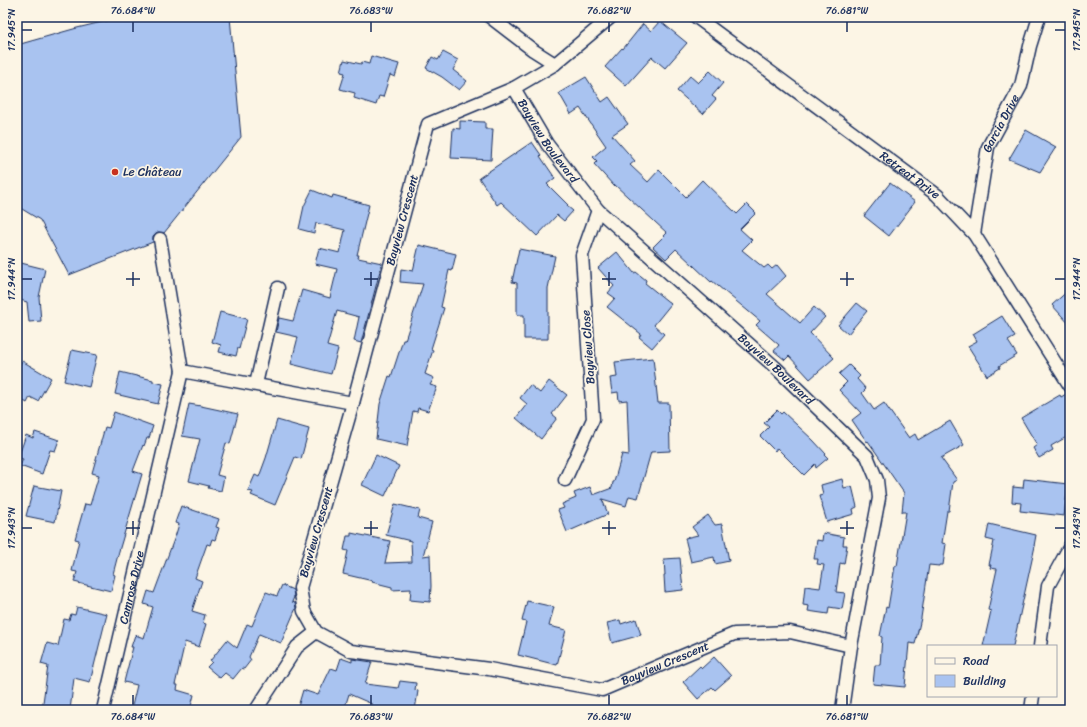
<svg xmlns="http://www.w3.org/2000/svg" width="1087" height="727" viewBox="0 0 1087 727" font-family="Sriracha,sans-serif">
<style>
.building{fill:#a9c3f0;stroke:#1b2f5e}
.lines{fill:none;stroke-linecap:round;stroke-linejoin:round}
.minor-casing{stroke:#1b2f5e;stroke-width:15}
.minor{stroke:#fcf5e5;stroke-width:12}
.ticks{fill:none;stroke:#1b2f5e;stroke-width:1.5}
.poi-dot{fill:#c8321e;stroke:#fcf5e5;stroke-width:1.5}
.labels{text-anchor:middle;stroke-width:3.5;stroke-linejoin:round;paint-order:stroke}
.street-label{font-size:12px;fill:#1b2f5e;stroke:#fcf5e5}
.poi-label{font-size:12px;fill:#1b2f5e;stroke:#fcf5e5;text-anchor:start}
.neatline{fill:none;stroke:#1b2f5e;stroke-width:1.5}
.ticks-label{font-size:10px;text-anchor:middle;fill:#1b2f5e}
</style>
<rect width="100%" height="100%" fill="#fcf5e5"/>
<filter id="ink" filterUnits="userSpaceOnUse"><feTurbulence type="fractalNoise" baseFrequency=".025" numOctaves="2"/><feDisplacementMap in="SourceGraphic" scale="8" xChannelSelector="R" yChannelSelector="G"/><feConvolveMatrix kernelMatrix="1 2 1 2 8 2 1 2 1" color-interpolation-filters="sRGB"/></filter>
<g filter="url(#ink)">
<g class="building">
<polygon points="123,17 230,17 241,137 164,233 158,232 156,233 153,236 153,242 69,275 40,220 17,206 17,45 77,28"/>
<polygon points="660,21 687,43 665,68 652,57 626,86 605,67 622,48 623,49 643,24 651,31"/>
<polygon points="443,52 458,60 453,70 467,81 459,90 442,77 426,68 432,57 438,60"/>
<polygon points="371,56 399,64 395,77 390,75 383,97 379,96 376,105 354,98 355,93 340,89 345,73 341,72 344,60 361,64 362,62 369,64"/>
<polygon points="710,71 723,83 712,96 716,99 703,114 677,91 690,76 698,83"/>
<polygon points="586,77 602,102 609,97 628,124 612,135 635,161 630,165 648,182 659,170 686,197 702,180 737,214 747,204 756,213 740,229 752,240 742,250 764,268 768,265 772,269 777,265 786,276 767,294 800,323 814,307 825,317 810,333 834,358 810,379 789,356 785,360 774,351 779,345 756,325 760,321 712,281 711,282 676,249 666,259 653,247 667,233 615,185 614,186 594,164 597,161 593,157 606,146 580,108 571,114 559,93"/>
<polygon points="460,121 485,122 485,129 493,129 491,160 451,158 453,128 460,129"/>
<polygon points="1026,130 1056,147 1040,172 1009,159"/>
<polygon points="532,142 541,155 540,156 555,178 547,184 568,205 567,206 573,211 564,221 557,215 537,236 501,202 497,205 479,178"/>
<polygon points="890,183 915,202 889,236 864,216"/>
<polygon points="312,190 332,198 333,195 369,205 357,255 359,255 358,258 382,263 361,343 354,341 359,317 337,311 327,346 338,349 331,374 291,364 298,337 276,332 279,318 293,321 302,290 330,298 337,269 315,264 319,248 340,253 345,230 316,223 314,233 299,229 304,206"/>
<polygon points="419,245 456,254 452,271 449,270 441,307 444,308 431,349 433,350 425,374 434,378 430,385 437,387 428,411 418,408 417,412 413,411 407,446 376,439 380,404 389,376 391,377 403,340 405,340 423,284 400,282 401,269 413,271"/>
<polygon points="519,249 555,256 548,288 548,339 524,339 524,315 517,315 517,283 512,282"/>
<polygon points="617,252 634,273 636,272 646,280 645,283 671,304 654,325 664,334 652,348 639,337 641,334 607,307 615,298 608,293 614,286 598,268"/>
<polygon points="17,262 45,269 39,297 41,321 29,322 27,302 17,299"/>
<polygon points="1070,289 1070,325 1052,305"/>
<polygon points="857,303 867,311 848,334 838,325"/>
<polygon points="220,312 247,319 239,349 238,348 236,356 219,352 221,345 212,342"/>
<polygon points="1002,316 1015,337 1008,341 1017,355 999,366 1000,368 987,376 968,346 977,341 973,334"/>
<polygon points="72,350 97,355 89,387 64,381"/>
<polygon points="653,358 658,403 669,403 670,451 651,452 638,498 629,496 626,506 602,499 608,514 567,532 558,510 564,508 562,504 576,498 574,493 590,487 593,495 612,488 613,482 614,482 622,454 629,455 627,400 619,401 618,392 612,393 610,378 617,377 615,362"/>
<polygon points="22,361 51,378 38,401 30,397 27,403 17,397 17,370"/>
<polygon points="849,365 860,376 857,379 866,389 862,393 874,410 884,403 909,438 915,434 918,440 950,421 964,445 941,458 957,480 953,482 949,511 947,511 942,543 946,544 943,565 939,565 939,566 929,565 921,618 915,644 909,643 905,687 873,684 875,665 880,665 882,637 880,636 886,607 888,608 895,566 897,566 906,512 902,512 904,493 868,441 867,442 852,420 861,413 839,390 847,382 839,374"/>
<polygon points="120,372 153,380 153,382 163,384 158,404 115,394"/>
<polygon points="549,381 567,395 552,414 557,418 541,439 516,418 527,404 520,398 530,385 540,393"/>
<polygon points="1068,393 1070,393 1070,435 1051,446 1053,450 1039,458 1033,448 1037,445 1021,418 1060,395 1061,397"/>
<polygon points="189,404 201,406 238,414 230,444 226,443 217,475 224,477 221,491 208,488 209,486 189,481 200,439 182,436"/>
<polygon points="777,410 781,414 783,412 813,440 826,454 825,455 828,458 816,468 815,464 804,475 777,448 775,451 760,436 769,427 764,423"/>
<polygon points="114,412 153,426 149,438 147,438 144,446 143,445 133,471 142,474 119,551 113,574 115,575 111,591 74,582 77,572 72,571 79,540 75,539 85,504 90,505 99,475 92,473 105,427 109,428"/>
<polygon points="277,420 309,429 301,459 295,457 275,505 251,495 253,492 248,491 255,475 259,477 266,458"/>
<polygon points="35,432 59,440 55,451 50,450 42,474 20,466 23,459 18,458 26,435 33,438"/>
<polygon points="376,455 399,466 385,496 362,485"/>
<polygon points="842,479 844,488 852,486 857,507 853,509 854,514 827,522 819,496 823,495 821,485"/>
<polygon points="1024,479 1068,484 1064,516 1020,511 1021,503 1012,502 1013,487 1023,488"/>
<polygon points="34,486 61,491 55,522 26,516"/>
<polygon points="395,504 420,510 418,518 432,522 423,556 430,555 431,586 430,602 410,600 411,589 392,590 392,587 372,582 373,581 343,574 348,551 344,550 347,536 351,536 351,533 390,541 385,563 412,562 411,541 386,535"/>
<polygon points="181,506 219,519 216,527 219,528 215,540 212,539 210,545 207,544 195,578 202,581 192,611 205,615 203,623 206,624 199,647 185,642 175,685 178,685 177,690 194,695 190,710 131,710 137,685 124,682 133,647 131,647 135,635 144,638 153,607 144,604 148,591 154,593 176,534 179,524 175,523"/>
<polygon points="708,515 715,525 722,524 729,561 715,564 714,557 691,562 685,538 698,535 692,527"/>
<polygon points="989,524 1036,535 1034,546 1035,546 1013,646 983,646 991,611 988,610 997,569 990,568 991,565 989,565 994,541 986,539"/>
<polygon points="823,533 844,537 843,545 847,545 844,564 840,563 836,592 845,593 842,609 829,607 828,614 808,611 809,606 803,605 805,586 820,588 824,565 817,564 818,559 814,559 817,540 822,541"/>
<polygon points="680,558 683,590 665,592 664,575 665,575 664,559"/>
<polygon points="282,585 293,590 294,597 292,602 295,603 296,608 281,643 259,634 249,657 251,660 244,669 242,668 233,679 225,673 220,678 207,667 212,662 210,661 227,640 237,648 247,624 252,626 266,592 277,596"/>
<polygon points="527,601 554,607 549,626 566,630 557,665 518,655 526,622 522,621"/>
<polygon points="77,607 107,614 90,682 74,678 70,710 42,710 48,666 41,664 47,643 58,646 64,619 69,620 71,614 75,615"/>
<polygon points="636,619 641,635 612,643 607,623 620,620 621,624"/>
<polygon points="714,657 731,676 715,690 712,687 698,699 683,682 700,666 702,668"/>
<polygon points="341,658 352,662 352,659 372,662 365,684 398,688 400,681 416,683 415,690 418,691 415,710 371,710 372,704 349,694 344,710 297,710 303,690 318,695 331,668 337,670"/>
</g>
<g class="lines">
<g class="minor-casing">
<g id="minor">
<polyline points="490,17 533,50 555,64"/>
<path id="s1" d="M 611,17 L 555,64 L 514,88 L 428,124 L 353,403 L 300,588 L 304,611 L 316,632 L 351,651 L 489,669 L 602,690 L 734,634 L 790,632 L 851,646"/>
<path id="s2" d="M 696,17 L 937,195 L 974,234 L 1070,386"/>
<path id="s3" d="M 514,88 L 547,144 L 598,210 L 775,367 L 867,456 L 877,480 L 879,498 L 851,646 L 842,710"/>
<path id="s4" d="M 974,234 L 988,147 L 1021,86 L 1030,46 L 1039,17"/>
<polyline points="160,239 182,371 353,403"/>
<polyline points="256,384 278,288"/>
<polyline points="565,480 593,419 582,255 598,210"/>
<polyline points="1040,646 1048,586 1070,546"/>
<path id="s5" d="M 103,710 L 182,371"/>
<polyline points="256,710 297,647 316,632"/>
<polyline points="1031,710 1033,696"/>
</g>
</g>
<use href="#minor" class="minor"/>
</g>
</g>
<path class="ticks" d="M 133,22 L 133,32M 371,22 L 371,32M 609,22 L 609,32M 847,22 L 847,32M 22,30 L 32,30M 1055,30 L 1065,30M 133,272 L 133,286M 371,272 L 371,286M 609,272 L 609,286M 847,272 L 847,286M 22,279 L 32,279M 126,279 L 140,279M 364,279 L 378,279M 602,279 L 616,279M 840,279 L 854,279M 1055,279 L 1065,279M 133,521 L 133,535M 371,521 L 371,535M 609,521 L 609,535M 847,521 L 847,535M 22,528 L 32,528M 126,528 L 140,528M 364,528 L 378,528M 602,528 L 616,528M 840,528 L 854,528M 1055,528 L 1065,528M 133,695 L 133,705M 371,695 L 371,705M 609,695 L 609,705M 847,695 L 847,705"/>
<circle class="poi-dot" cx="115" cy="172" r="4"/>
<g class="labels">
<g class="street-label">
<text dy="4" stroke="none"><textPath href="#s4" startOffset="115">Garcia Drive</textPath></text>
<text dy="4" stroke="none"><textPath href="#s3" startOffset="63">Bayview Boulevard</textPath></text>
<text dy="4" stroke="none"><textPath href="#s2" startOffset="266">Retreat Drive</textPath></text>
<text transform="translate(402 220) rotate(-75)" y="4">Bayview Crescent</text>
<text transform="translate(588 347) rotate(-94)" y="4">Bayview Close</text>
<text dy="4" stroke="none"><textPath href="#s3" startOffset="387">Bayview Boulevard</textPath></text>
<text transform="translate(316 532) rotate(-74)" y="4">Bayview Crescent</text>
<text dy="4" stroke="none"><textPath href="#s5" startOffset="126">Camrose Drive</textPath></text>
<text dy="4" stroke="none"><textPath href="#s1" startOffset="1105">Bayview Crescent</textPath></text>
</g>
<g class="poi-label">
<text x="123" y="176">Le Château</text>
</g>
</g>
<rect width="1087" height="727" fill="none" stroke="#fcf5e5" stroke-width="44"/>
<rect x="927" y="645" width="130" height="52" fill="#fcf5e5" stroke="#a2a6af"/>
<rect x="935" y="658" width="20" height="6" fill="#fcf5e5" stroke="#a2a6af"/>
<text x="963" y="665" font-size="12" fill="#1b2f5e">Road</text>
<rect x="935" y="675" width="20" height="12" fill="#a9c3f0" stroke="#a2a6af"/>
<text x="963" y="685" font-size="12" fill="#1b2f5e">Building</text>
<rect x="22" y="22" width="1043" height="683" class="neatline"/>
<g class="ticks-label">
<text x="133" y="14">76.684°W</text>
<text x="371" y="14">76.683°W</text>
<text x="609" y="14">76.682°W</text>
<text x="847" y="14">76.681°W</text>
<text transform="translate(11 30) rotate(-90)" y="4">17.945°N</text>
<text transform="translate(1076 30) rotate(-90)" y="4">17.945°N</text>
<text transform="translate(11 279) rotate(-90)" y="4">17.944°N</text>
<text transform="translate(1076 279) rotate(-90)" y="4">17.944°N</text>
<text transform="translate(11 528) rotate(-90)" y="4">17.943°N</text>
<text transform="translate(1076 528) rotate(-90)" y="4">17.943°N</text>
<text x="133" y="720">76.684°W</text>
<text x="371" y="720">76.683°W</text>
<text x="609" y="720">76.682°W</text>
<text x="847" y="720">76.681°W</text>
</g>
</svg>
